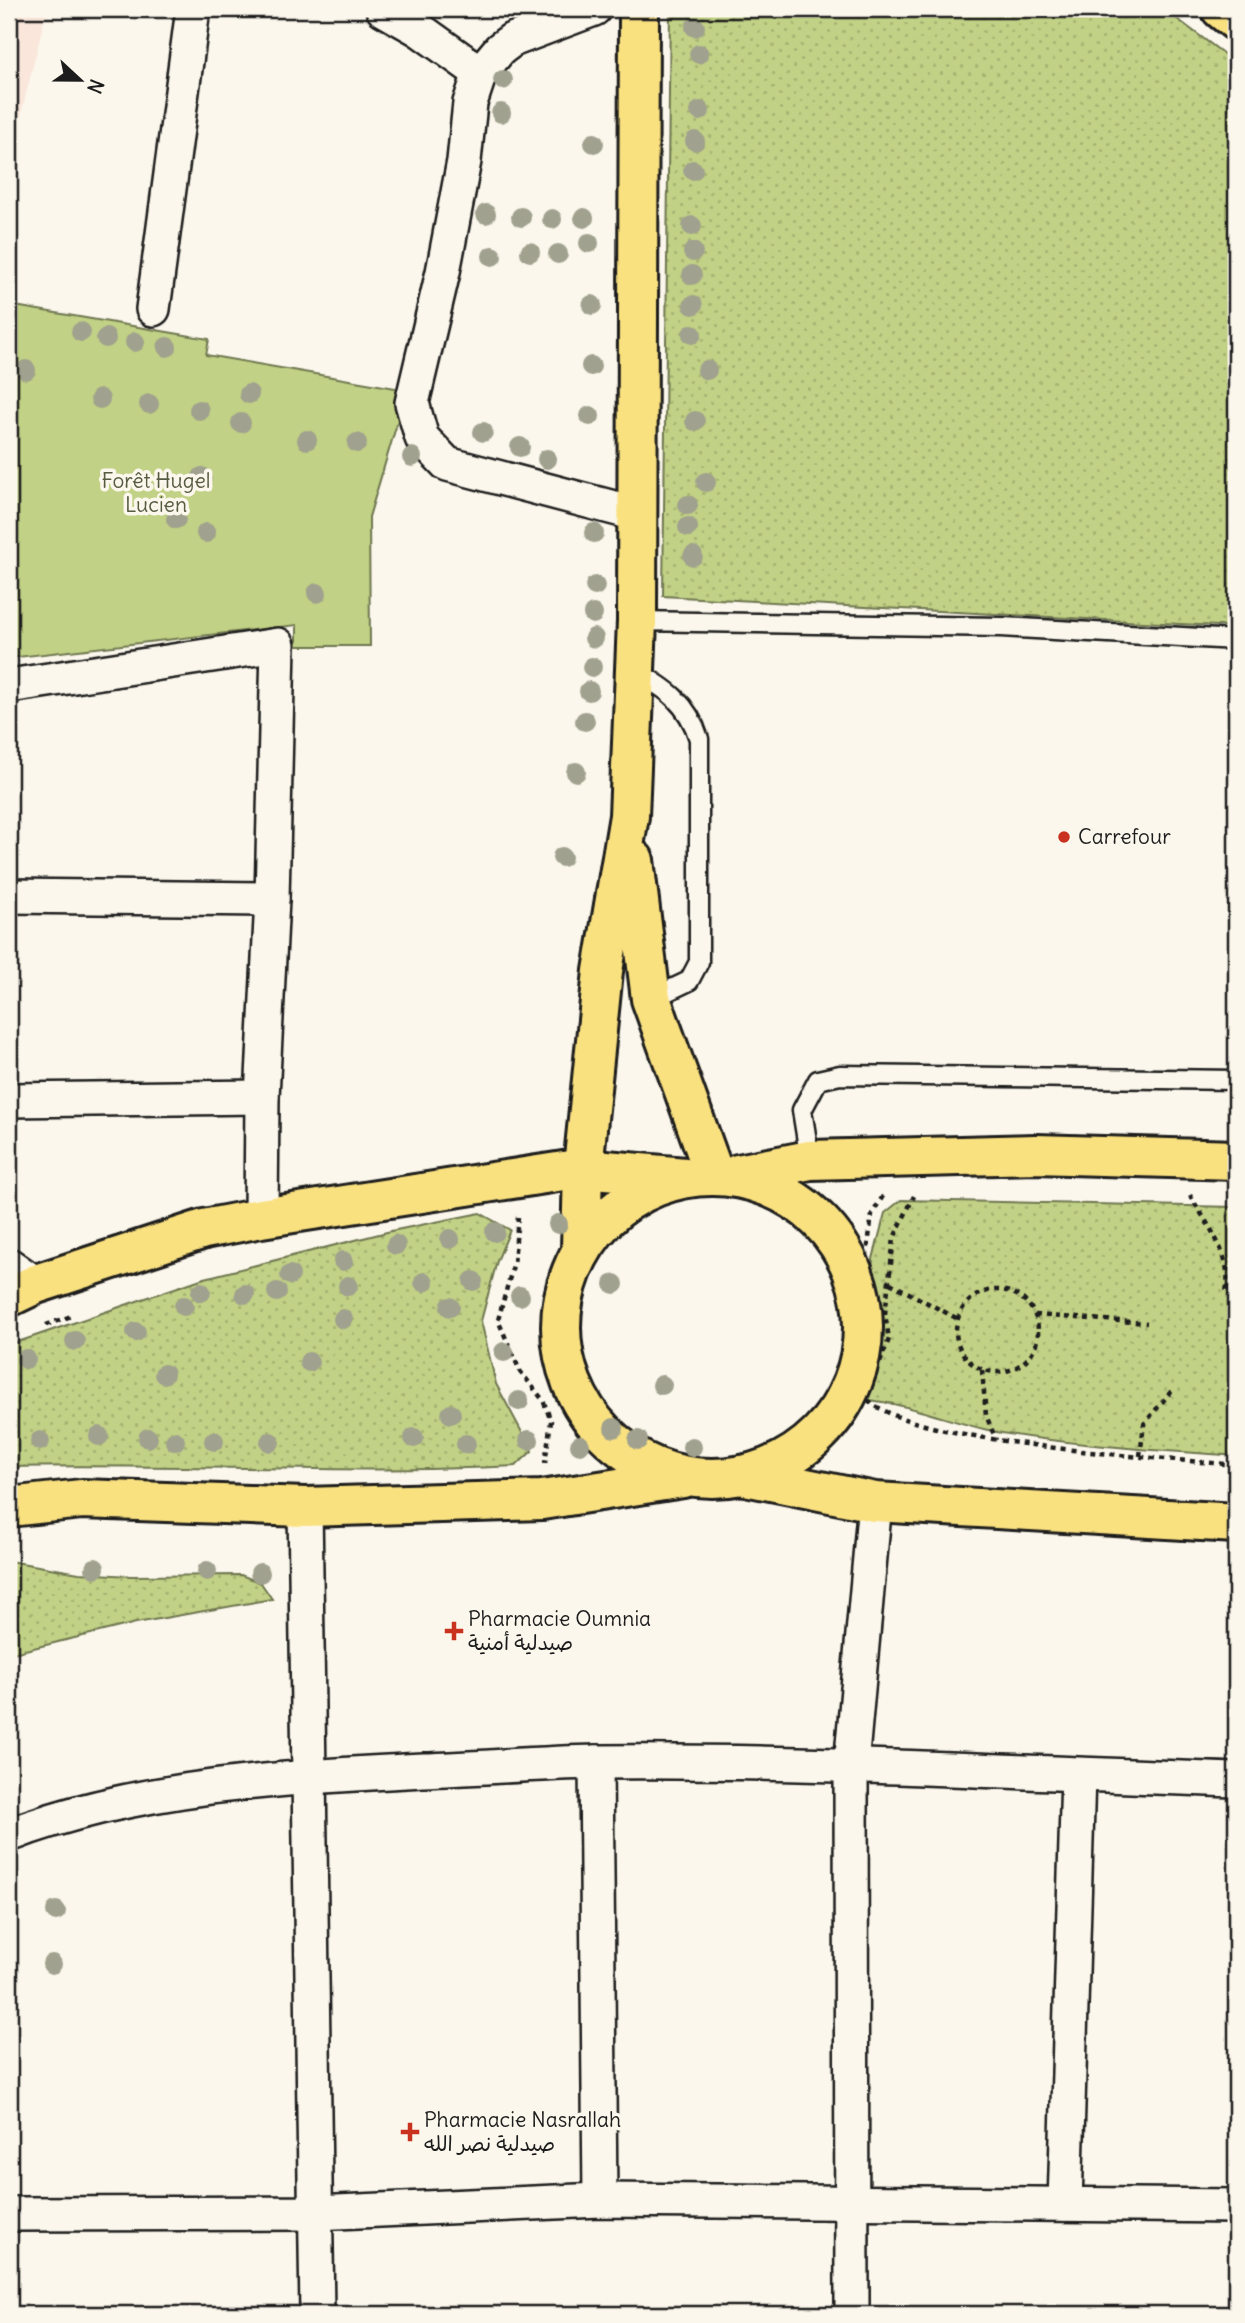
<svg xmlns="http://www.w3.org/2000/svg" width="1245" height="2323" viewBox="0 0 1245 2323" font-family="Delius,'Playpen Sans Arabic',sans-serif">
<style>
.built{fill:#fae6da}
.grass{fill:url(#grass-dots);stroke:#6e7650;stroke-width:2}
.green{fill:#c1d185;stroke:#6e7650;stroke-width:2}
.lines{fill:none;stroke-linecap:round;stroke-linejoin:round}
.service-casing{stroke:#1c1c1c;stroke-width:23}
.minor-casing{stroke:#1c1c1c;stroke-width:38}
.primary-casing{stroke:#1c1c1c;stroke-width:44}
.path{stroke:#1c1c1c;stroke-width:4.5;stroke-dasharray:5 5;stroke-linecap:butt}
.service{stroke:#fbf7ec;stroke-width:18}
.minor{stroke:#fbf7ec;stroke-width:33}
.primary{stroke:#fae180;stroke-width:38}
.tree{fill:#a0a18e}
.poi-dot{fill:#c8321e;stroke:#fbf7ec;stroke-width:2.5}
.labels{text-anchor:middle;stroke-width:7;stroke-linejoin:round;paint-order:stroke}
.park-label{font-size:21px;fill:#565b41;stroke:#fbf7ec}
.poi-label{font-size:21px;fill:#1c1c1c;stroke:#fbf7ec;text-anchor:start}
</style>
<defs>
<pattern id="grass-dots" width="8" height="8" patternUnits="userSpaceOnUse" patternTransform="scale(1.75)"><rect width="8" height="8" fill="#c1d185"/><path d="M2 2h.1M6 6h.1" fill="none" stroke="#a5b372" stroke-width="1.8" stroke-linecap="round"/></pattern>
</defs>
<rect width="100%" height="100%" fill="#fbf7ec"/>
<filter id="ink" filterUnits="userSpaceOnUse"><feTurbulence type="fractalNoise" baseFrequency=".0143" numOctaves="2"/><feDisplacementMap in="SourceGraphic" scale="14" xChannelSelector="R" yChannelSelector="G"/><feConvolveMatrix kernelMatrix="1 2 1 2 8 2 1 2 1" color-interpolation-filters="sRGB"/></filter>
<g filter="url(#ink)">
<polygon class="built" points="9,9 47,9 9,163"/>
<g class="grass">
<polygon points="670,9 1164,9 1236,63 1236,627 663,596"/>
<path d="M 901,1200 L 1236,1207 L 1236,1456 C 1158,1450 1079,1446 1002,1433 C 957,1425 909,1403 866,1400 L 874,1352 L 875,1317 L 870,1293 L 873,1259 L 885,1213 Z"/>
<path d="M 480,1213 L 510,1230 L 497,1261 L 481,1321 L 496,1384 L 532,1451 L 516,1466 C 347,1475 178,1463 9,1467 L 9,1345 L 201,1279 L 391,1231 Z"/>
<polygon points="9,1561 79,1573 131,1576 241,1575 261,1583 272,1599 136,1623 9,1654"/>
</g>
<polygon class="green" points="9,305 209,339 206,355 407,390 369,517 370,646 297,646 297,625 9,658"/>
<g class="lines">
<g class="service-casing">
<g id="service">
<polyline points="637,621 1001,627 1236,640"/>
<path d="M 635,671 C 666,688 688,703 699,739 L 699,962 L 689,981 L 651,999"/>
<polyline points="810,1160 802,1110 818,1080 840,1075 1236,1080"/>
</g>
</g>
<g class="minor-casing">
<g id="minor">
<polyline points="383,9 420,30 480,73"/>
<polyline points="594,9 512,40 500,49 480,73 470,103 464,161 443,272 412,403 422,438 447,464 637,514"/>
<polyline points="153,309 193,9"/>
<polyline points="9,686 278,645 272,899 262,1097 261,1218"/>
<polyline points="9,896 272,899"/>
<polyline points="9,1100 262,1097"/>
<polyline points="9,1265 36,1284"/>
<polyline points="305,1507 317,2314"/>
<polyline points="596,1762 600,2200"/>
<path d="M 9,1835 C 135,1786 289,1777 424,1770 C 481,1768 540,1763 597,1762 C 810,1760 1024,1773 1236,1780"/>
<polyline points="1065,2204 1078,1775"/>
<polyline points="9,2214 315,2213 600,2200 1236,2206"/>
<polyline points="852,2314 851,1766 875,1502"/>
</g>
</g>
<g class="primary-casing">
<g id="primary">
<polyline points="1221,9 1236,21"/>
<polyline points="634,860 651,999 714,1174"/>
<polyline points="738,1174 810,1160 1036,1154 1236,1160"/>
<circle cx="712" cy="1327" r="151"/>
<polyline points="581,1249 583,1168 603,971 629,816 637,621 639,9"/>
<polyline points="9,1297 36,1284 204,1229 261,1218 583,1168 685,1177"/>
<polyline points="741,1475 875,1502 1236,1523"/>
<polyline points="9,1507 82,1499 305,1507 542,1500 683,1478"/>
</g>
</g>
<g class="path">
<path d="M 1190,1195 C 1207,1225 1236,1259 1225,1295"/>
<path d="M 883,1196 L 872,1214 L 867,1254 L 866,1294 L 870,1327 L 863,1393 C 886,1443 1177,1459 1236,1465"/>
<polyline points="518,1217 514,1262 498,1320 520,1371 543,1400 551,1421 545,1463"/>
<polyline points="890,1283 958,1319"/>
<circle cx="997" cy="1331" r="41"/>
<polyline points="1035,1315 1147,1323"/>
<polyline points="46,1325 74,1315"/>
<polyline points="982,1370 986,1415 996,1440"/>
<polyline points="866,1400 889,1339 885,1314 894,1238 914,1196"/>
<polyline points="1140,1456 1144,1424 1174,1388"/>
</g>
<use href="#service" class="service"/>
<use href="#minor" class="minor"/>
<use href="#primary" class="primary"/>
</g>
<g class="tree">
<circle cx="695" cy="27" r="10"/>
<circle cx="699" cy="54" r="10"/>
<circle cx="503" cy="80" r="10"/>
<circle cx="700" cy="111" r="10"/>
<circle cx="501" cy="113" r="10"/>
<circle cx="695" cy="141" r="10"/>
<circle cx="594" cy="143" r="10"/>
<circle cx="693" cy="170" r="10"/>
<circle cx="486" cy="214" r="10"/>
<circle cx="521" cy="217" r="10"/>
<circle cx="584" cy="218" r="10"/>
<circle cx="552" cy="219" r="10"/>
<circle cx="692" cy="226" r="10"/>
<circle cx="589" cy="243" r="10"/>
<circle cx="530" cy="252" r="10"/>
<circle cx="693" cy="252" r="10"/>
<circle cx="558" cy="254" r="10"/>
<circle cx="492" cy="256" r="10"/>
<circle cx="692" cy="275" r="10"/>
<circle cx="592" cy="305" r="10"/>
<circle cx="693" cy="305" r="10"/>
<circle cx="81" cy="332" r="10"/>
<circle cx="692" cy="334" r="10"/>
<circle cx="106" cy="338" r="10"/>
<circle cx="135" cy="342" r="10"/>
<circle cx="167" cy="347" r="10"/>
<circle cx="591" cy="366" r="10"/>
<circle cx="26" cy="370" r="10"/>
<circle cx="707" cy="370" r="10"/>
<circle cx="249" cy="394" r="10"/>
<circle cx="100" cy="399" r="10"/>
<circle cx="149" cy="404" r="10"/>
<circle cx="199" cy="410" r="10"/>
<circle cx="590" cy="416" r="10"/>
<circle cx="695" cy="421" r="10"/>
<circle cx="241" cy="423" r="10"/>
<circle cx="483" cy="432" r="10"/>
<circle cx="307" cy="440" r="10"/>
<circle cx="357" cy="443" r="10"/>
<circle cx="520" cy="447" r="10"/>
<circle cx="412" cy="457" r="10"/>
<circle cx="547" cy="459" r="10"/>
<circle cx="202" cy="477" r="10"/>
<circle cx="706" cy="482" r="10"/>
<circle cx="688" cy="505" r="10"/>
<circle cx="176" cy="519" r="10"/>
<circle cx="688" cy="527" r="10"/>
<circle cx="206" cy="533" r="10"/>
<circle cx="594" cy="533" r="10"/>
<circle cx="693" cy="556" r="10"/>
<circle cx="595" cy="586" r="10"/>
<circle cx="317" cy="593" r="10"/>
<circle cx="593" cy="614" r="10"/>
<circle cx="594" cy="638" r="10"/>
<circle cx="592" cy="667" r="10"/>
<circle cx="589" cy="691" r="10"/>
<circle cx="585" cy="721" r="10"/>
<circle cx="576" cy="772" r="10"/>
<circle cx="562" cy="857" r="10"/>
<circle cx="558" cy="1224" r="10"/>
<circle cx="495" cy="1232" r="10"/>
<circle cx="450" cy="1239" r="10"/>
<circle cx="396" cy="1245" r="10"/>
<circle cx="343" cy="1261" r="10"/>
<circle cx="290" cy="1275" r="10"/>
<circle cx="473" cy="1281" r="10"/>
<circle cx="424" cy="1282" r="10"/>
<circle cx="614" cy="1284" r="10"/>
<circle cx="348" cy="1286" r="10"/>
<circle cx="201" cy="1292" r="10"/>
<circle cx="277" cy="1292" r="10"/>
<circle cx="245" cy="1294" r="10"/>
<circle cx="520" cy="1296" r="10"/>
<circle cx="184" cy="1306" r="10"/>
<circle cx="450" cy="1307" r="10"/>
<circle cx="343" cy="1319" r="10"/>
<circle cx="136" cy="1332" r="10"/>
<circle cx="75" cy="1341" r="10"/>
<circle cx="504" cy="1352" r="10"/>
<circle cx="26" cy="1359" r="10"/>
<circle cx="309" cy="1362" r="10"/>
<circle cx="164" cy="1374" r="10"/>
<circle cx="662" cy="1385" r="10"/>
<circle cx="519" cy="1401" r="10"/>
<circle cx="451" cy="1414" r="10"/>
<circle cx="614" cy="1428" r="10"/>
<circle cx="99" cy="1436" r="10"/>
<circle cx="148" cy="1438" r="10"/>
<circle cx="414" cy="1438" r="10"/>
<circle cx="529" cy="1440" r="10"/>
<circle cx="638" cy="1440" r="10"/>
<circle cx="40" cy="1441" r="10"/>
<circle cx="175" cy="1441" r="10"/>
<circle cx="214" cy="1441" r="10"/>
<circle cx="270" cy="1442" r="10"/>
<circle cx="466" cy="1444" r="10"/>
<circle cx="580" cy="1445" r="10"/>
<circle cx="692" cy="1447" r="10"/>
<circle cx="95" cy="1568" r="10"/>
<circle cx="207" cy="1571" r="10"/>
<circle cx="260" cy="1573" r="10"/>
<circle cx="56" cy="1911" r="10"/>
<circle cx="52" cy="1964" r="10"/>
</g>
</g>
<g class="poi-dot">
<circle cx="1064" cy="837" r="7"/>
<path d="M450.5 1620.5h7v7h7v7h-7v7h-7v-7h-7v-7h7z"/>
<path d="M406.5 2121.5h7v7h7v7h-7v7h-7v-7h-7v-7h7z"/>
</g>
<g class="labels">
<g class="park-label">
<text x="156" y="488">Forêt Hugel<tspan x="156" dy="24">Lucien</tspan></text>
</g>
<g class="poi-label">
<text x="1078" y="844">Carrefour</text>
<text x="468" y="1626">Pharmacie Oumnia<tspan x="468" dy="24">صيدلية أمنية</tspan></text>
<text x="424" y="2127">Pharmacie Nasrallah<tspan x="424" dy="24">صيدلية نصر الله</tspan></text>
</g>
</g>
<rect width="1245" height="2323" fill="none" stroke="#fbf7ec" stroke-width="35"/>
<rect x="18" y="18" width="1210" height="2288" fill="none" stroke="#1c1c1c" stroke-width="2.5" filter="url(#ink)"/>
<g transform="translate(80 80) rotate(112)" stroke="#fbf7ec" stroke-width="5" paint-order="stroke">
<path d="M0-5L12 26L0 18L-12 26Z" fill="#1c1c1c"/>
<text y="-10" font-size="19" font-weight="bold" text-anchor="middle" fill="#1c1c1c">N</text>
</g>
</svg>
